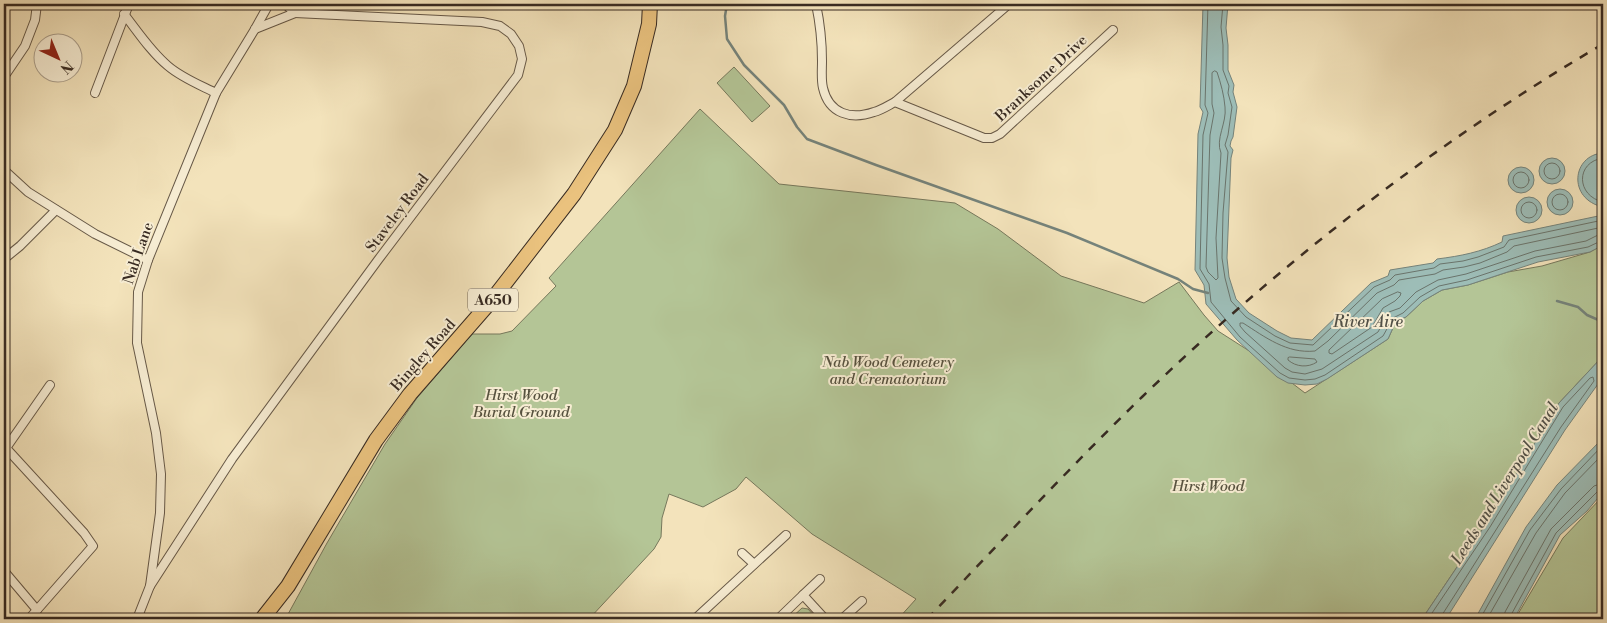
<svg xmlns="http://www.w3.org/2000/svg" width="1607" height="623" viewBox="0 0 1607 623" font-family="'Libre Bodoni',serif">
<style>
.green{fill:#b4c596;stroke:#76785c}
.water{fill:#9dbdb7;stroke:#75837b}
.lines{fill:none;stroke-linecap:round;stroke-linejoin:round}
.shore{stroke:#6a746c;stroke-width:1}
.stream{stroke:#75837b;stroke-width:2.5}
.street-casing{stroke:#675948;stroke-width:10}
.highway-casing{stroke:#382b22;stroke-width:16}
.street{stroke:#f7edd3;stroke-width:8}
.highway{stroke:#eac27e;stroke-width:14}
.rail{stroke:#382b22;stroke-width:2.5;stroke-dasharray:9 9;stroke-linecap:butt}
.labels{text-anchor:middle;stroke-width:4;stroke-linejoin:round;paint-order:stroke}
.shield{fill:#f7edd3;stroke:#716557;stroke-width:1}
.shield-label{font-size:14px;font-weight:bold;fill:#382b22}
.street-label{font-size:15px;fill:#382b22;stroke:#f7edd3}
.park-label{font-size:15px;font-style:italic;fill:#57523f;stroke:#f7edd3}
.water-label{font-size:16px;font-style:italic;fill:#515047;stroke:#f7edd3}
</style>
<rect width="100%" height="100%" fill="#f3e3bb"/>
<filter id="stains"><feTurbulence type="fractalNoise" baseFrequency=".004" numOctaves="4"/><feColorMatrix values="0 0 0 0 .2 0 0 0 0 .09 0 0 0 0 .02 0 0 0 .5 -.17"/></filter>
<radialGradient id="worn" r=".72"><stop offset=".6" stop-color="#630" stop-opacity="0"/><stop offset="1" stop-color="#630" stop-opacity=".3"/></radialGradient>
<g class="green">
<polygon points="734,67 770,106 752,122 717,83"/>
<polygon points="700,109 779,184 955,203 998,229 1061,276 1144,303 1179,282 1204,315 1218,331 1254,354 1305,393 1388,339 1396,321 1406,317 1423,301 1442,290 1468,285 1508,272 1542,266 1590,252 1603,245 1603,348 1602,350 1603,351 1603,356 1559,403 1486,524 1422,619 898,619 916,599 812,534 746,477 736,489 703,507 669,494 662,518 661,537 654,549 589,619 289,619 287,616 327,543 385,444 417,398 472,334 500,334 512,331 556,286 549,278"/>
<polygon points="1603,496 1603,619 1515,619 1563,538"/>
<polygon points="802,608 808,609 817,619 790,619"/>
</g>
<g class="water">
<path d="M 1203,4 L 1228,4 L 1226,28 L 1228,45 L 1228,70 L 1234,85 L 1233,92 L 1237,107 L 1233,137 L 1231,141 L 1230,146 L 1233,150 L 1231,158 L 1227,258 L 1229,277 L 1236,299 L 1249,313 L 1277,331 L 1291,338 L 1312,340 L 1371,283 L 1388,276 L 1390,270 L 1433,263 L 1437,259 C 1461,256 1481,252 1502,242 L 1503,236 L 1603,215 L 1603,245 L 1590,252 L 1538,262 L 1468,285 L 1442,290 L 1423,301 L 1406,317 L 1396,321 L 1388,339 L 1327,379 L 1317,384 L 1305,385 L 1288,383 L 1277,377 L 1237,340 L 1212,311 L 1206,304 L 1204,285 L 1195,270 L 1198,134 L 1203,112 L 1200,107 Z"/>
<path d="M 1603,153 L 1603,207 C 1567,199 1572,155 1603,153 Z"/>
<circle cx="1552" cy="171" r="13"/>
<circle cx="1521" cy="180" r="13"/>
<circle cx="1560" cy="202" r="13"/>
<circle cx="1529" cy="210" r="13"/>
<polygon points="1603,356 1603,377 1565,430 1446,619 1422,619 1486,524 1559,403"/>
<polygon points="1603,438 1603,492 1587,511 1560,535 1514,619 1475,619 1526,527 1557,485"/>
</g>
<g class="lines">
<g class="shore">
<polyline points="1208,4 1205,105 1208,113 1203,135 1200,269 1209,284 1211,302 1216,308 1240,337 1280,373 1289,378 1305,380 1315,379 1325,375 1383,336 1393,318 1403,313 1420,297 1439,286 1467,280 1536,257 1588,247 1603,240"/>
<polyline points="1223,4 1221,27 1223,45 1223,70 1229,86 1228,93 1232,107 1228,135 1225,145 1228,152 1223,213 1222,258 1225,278 1231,301 1246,317 1275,336 1290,343 1313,345 1374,287 1390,280 1395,275 1434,268 1440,264 1463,261 1478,257 1504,247 1509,240 1603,220"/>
<path d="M 1215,71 L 1217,72 C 1221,84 1224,95 1225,107 C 1227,123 1215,139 1221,153 L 1216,238 L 1218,278 L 1216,280 L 1208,272 L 1206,267 L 1210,135 L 1214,113 L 1212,104 L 1212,73 Z"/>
<path d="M 1603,158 C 1575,162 1576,196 1603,202"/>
<circle cx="1552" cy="171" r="8"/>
<circle cx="1521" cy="180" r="8"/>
<circle cx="1560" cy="202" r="8"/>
<circle cx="1529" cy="210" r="8"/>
<path d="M 1603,227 L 1514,246 L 1507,252 L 1480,263 L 1464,267 L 1443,270 L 1435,274 L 1399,280 L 1394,285 L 1377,293 L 1328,341 L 1315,351 C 1287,354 1265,337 1243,323 L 1240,323 L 1240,326 L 1245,332 L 1285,368 L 1292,372 L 1305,374 L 1322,369 L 1378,332 L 1389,312 L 1400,308 L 1416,292 L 1438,280 L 1466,274 L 1535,251 L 1586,241 L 1598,235 L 1603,234"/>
<polygon points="1398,292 1401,293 1400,296 1395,301 1383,308 1372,327 1332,354 1329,353 1329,350 1382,299"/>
<path d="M 1290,357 L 1315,359 L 1317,362 C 1308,368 1296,367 1288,360 L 1288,358 Z"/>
<polyline points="1428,619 1490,527 1563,407 1590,378 1593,377 1594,381 1561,427 1458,590 1442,615 1442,619"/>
<polyline points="1480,619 1530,530 1561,489 1603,445"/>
<polyline points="1487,619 1536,533 1565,493 1603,454"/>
<polyline points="1504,619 1505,612 1551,529 1594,486 1603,483"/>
<polyline points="1510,619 1511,615 1556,533 1598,491 1603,490"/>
</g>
<g class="stream">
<polyline points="727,4 725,16 727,39 744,65 784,105 797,127 807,139 876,165 1067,233 1178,279 1193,289 1208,293"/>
<polyline points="1557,301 1578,307 1587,315 1603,322"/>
</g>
<g class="street-casing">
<g id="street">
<path d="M 816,4 C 820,23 822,42 822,61 C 822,70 821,80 823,88 C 829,114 851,120 874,112 C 882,110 889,105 895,102 L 984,138 L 992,138 L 1000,134 L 1113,30"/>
<path d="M 124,14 C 138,32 151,52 168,66 C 182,78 200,85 216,93"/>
<polyline points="255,29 295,13"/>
<polyline points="4,77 25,46 35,20 37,4"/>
<polyline points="95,93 129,4"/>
<polyline points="895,102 1009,4"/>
<polyline points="4,170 28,192 95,234 148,260"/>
<polyline points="4,259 20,246 56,210"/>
<polyline points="6,448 84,533 93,546 29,619"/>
<polyline points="4,451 50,385"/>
<polyline points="742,553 754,564"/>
<polyline points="4,571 37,610"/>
<polyline points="150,586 232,459 378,260 518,75 522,59 519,46 511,34 500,26 482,22 295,13 285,4"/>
<polyline points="803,595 820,579"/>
<polyline points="137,619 150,586 160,513 161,474 156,433 137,343 138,292 148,260 216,93 255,29 269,4"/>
<polyline points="695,619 786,535"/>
<polyline points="778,619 803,595 825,619"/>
<polyline points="842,619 862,601"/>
</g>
</g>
<g class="highway-casing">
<polyline id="highway" points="262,619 288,586 376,440 410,394 492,300 574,194 615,130 634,86 649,24 650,4"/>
</g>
<use href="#street" class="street"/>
<use href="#highway" class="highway"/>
<path class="rail" d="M 927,619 C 998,545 1068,469 1142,397 C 1281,263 1436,142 1603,44"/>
</g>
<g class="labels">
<rect class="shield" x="468" y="288.5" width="50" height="23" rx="4"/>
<g class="shield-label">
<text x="493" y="305">A650</text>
</g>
<g class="street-label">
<text transform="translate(1041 78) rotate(-43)" y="5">Branksome Drive</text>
<text transform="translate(397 213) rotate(-53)" y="5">Staveley Road</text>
<text transform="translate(138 253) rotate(-71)" y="5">Nab Lane</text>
<text transform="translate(423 355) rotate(-49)" y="5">Bingley Road</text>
</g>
<g class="park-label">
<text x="888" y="367">Nab Wood Cemetery<tspan x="888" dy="17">and Crematorium</tspan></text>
<text x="521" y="400">Hirst Wood<tspan x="521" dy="17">Burial Ground</tspan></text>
<text x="1208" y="491">Hirst Wood</text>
</g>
<g class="water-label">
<text x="1368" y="327">River Aire</text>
<text transform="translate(1504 483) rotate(-58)" y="6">Leeds and Liverpool Canal</text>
</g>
</g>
<rect width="1607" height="623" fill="none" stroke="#f3e3bb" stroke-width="20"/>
<rect x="5" y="5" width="1597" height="613" fill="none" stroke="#382b22" stroke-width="2.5"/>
<rect x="10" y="10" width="1587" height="603" fill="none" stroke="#382b22"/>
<g transform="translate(58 58) rotate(136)"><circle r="24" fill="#f7edd3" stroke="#ab9f8c"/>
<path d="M0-4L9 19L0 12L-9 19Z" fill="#8f2418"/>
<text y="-8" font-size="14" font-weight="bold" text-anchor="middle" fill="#382b22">N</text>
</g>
<rect width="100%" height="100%" filter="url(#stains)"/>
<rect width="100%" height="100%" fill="url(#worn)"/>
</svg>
